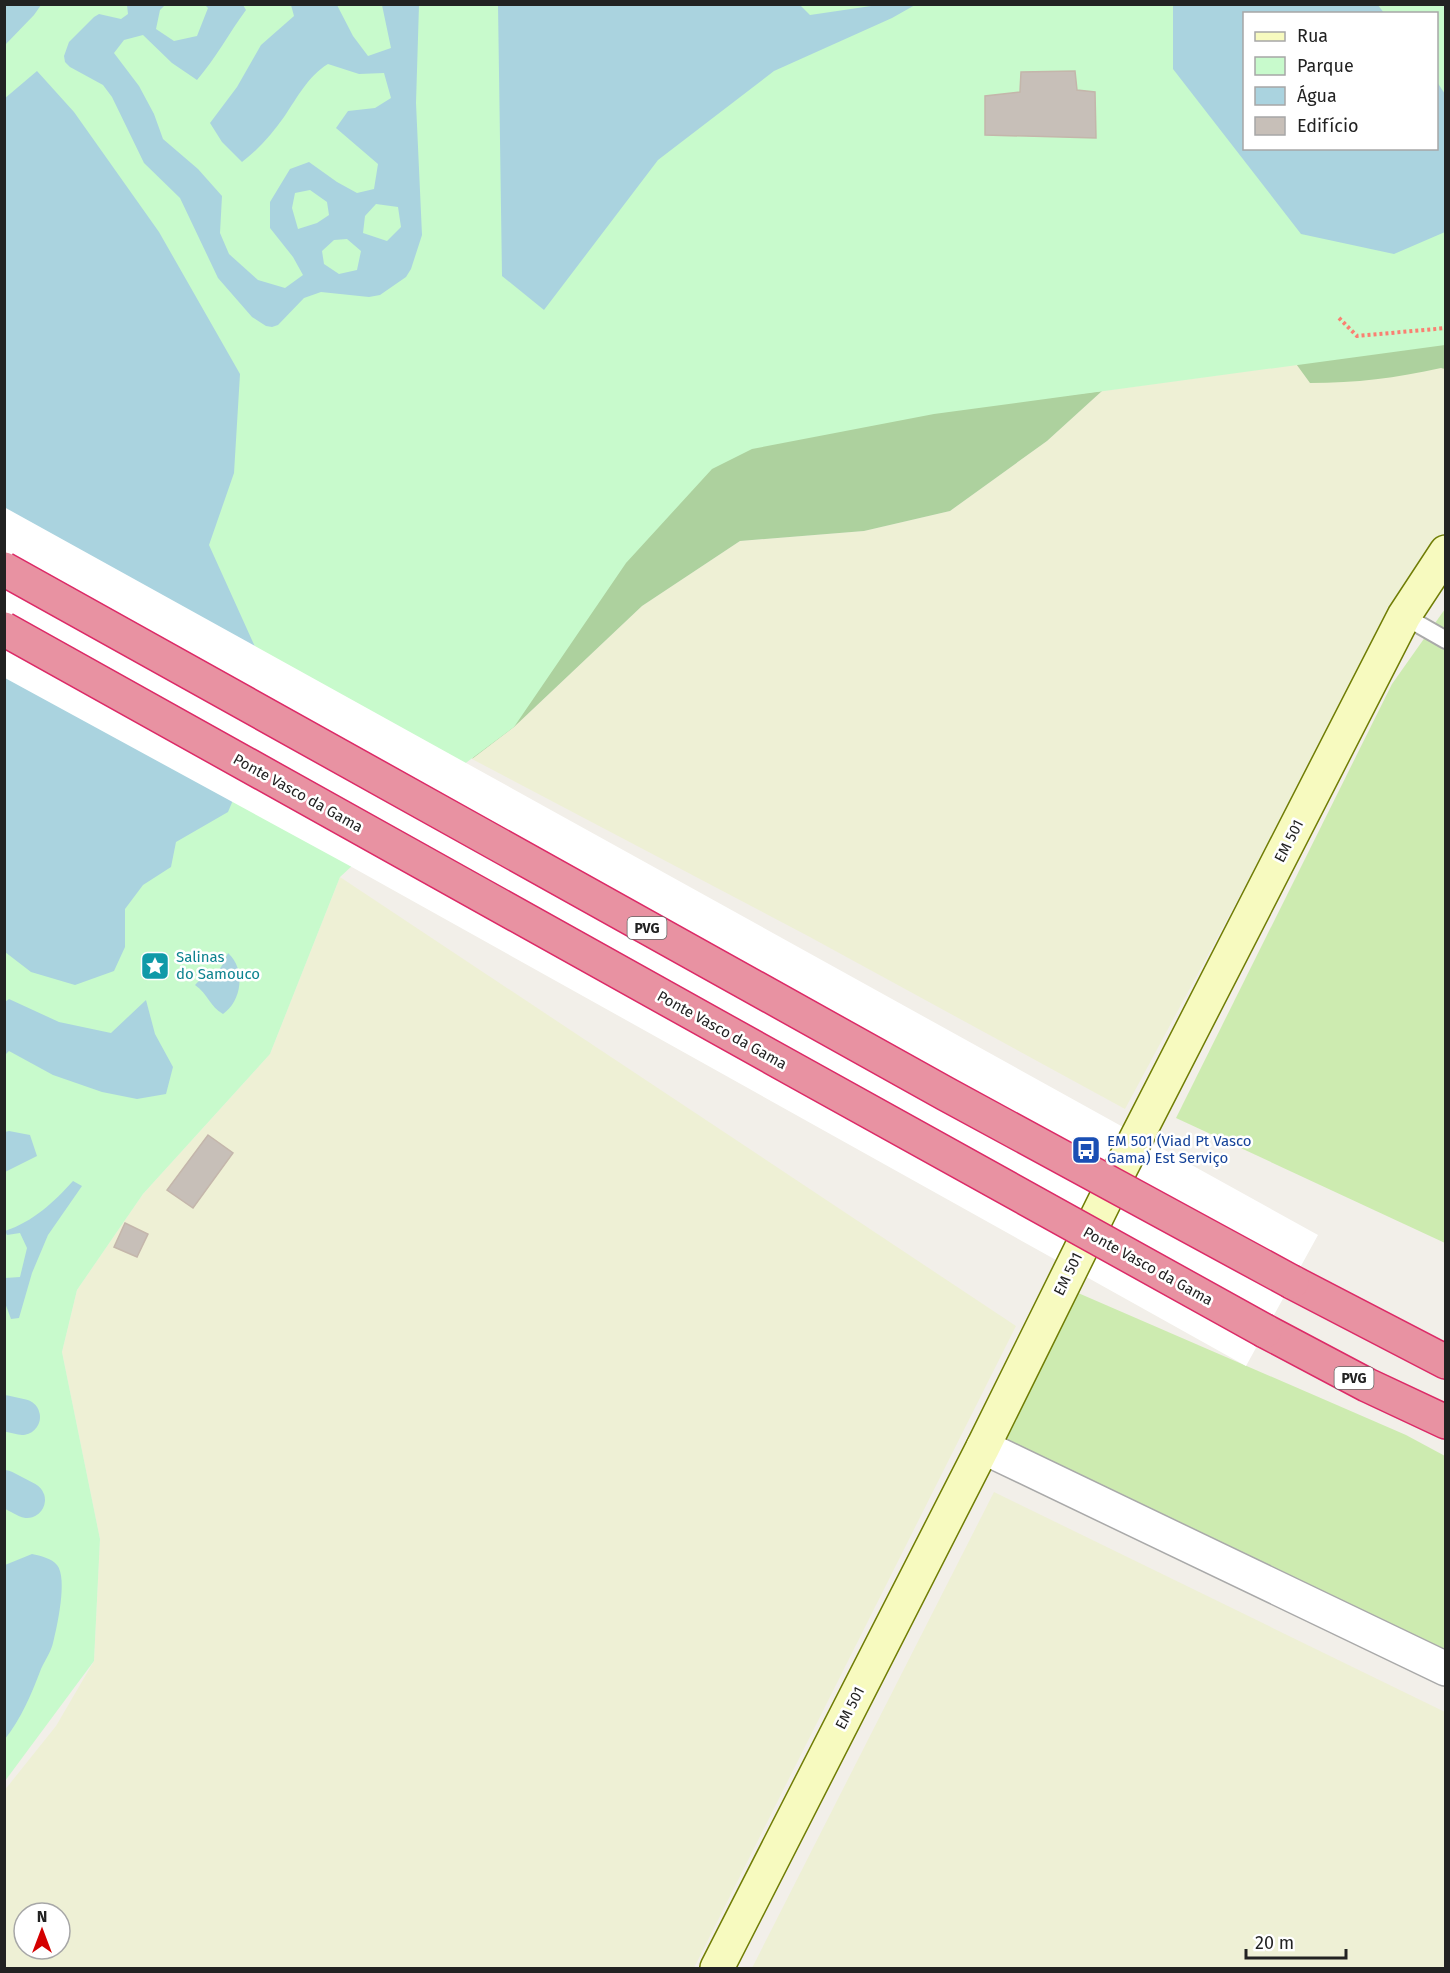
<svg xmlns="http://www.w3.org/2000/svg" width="1450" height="1973" viewBox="0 0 1450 1973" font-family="'Fira Sans',sans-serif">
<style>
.farmland{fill:#eef0d5;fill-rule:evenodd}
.grass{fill:#cdebb0}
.forest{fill:#add19e}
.park{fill:#c8facc;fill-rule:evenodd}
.water{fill:#aad3df;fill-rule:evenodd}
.pier{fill:#fff}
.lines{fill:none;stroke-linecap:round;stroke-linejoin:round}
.canal{stroke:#aad3df;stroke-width:36}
.building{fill:#c7bfb8;stroke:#c4b6ab;stroke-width:1.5}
.service-casing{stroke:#a9a9a9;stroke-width:20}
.minor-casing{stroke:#a9a9a9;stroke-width:36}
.secondary-casing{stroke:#707d05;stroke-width:36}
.motorway-casing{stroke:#dc2a67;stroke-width:36}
.path{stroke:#fa8072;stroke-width:4;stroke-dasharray:3 3;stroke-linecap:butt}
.service{stroke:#fff;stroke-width:16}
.minor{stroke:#fff;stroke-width:33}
.secondary{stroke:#f7fabf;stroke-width:33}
.motorway{stroke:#e892a2;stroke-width:33}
.motorway-bridge-casing{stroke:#dc2a67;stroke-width:36;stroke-linecap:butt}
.motorway-bridge{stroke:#e892a2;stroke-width:33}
.labels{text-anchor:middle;stroke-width:5;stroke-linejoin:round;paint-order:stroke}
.shield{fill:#fff;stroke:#646464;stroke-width:1.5}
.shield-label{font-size:14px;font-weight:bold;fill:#222}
.street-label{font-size:15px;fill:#222;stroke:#fff}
.culture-label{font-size:15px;fill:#0d838f;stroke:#fff;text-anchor:start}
.transit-label{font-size:15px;fill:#164399;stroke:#fff;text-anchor:start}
</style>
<rect width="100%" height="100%" fill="#f2efe9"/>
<g class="farmland">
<polygon points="1437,345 1445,346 1445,531 1402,594 1125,1109 808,936 472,759 514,727 642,606 740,541 864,531 950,511 1047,441 1102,391"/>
<path d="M 340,877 L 1016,1326 L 694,1968 L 5,1968 L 4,1791 L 56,1726 L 94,1661 L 100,1539 L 62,1352 L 77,1290 L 143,1194 L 270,1054 ZM 24,1913 L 60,1913 L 60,1949 L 24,1949 Z"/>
<polygon points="994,1492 1445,1712 1445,1968 752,1968"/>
</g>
<g class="grass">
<polygon points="1445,609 1445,1243 1176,1118 1392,684"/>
<polygon points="1062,1286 1406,1435 1445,1456 1445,1669 983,1447"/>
</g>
<g class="forest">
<path d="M 1445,331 L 1445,369 L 1441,368 C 1396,378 1356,383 1310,383 L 1294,361 Z"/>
<polygon points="1102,391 1047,441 950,511 864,531 740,541 642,606 514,727 472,759 683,442"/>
</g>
<path class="park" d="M 5,5 L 1445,5 L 1445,345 L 934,414 L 752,449 L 712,469 L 626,563 L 514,727 L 455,771 L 340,877 L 270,1054 L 143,1194 L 77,1290 L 62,1352 L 100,1539 L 94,1661 L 5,1781 ZM 1244,14 L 1436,14 L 1436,148 L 1244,148 Z"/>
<g class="water">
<polygon points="5,4 41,5 34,15 5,45"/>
<path d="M 127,5 L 165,5 L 160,10 L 156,29 L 174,41 L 197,36 L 208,8 L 205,5 L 243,5 L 246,10 C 229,33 216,58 197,80 L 172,63 L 143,35 L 124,40 L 114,53 L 139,86 L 154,114 L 163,139 L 198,169 L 222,196 L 220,233 L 229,254 L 258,280 L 285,288 L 303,275 L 293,257 L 270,228 L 270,202 L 290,169 L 309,162 L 337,182 L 357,193 L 374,189 L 378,164 L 336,128 L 348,111 L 375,108 L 391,98 L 384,73 L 359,74 L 328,64 C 308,76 297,98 284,117 C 272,134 259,149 242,162 L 222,142 L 210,123 L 237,87 L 261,45 L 294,16 L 291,5 L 337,5 L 353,36 L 368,56 L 391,48 L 382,5 L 419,5 L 416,103 L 422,235 L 411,269 L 406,277 L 380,295 L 369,297 L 321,292 L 304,298 L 278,325 L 272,327 L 266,326 L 252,317 L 218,278 L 180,198 L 144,163 L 112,97 L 103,85 L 70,67 L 65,62 L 64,56 L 69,42 L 94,17 L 99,14 L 121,19 L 128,14 ZM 310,190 L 327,202 L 329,215 L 317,223 L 298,229 L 292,208 L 295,193 ZM 376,204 L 398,207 L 401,227 L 387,241 L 363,233 L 365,216 ZM 347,239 L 361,251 L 357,270 L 339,274 L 324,264 L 322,251 L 334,240 Z"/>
<polygon points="800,5 810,15 878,5 915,5 892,18 774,71 658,160 544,310 502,276 498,5"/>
<polygon points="1173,5 1378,5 1384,13 1244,14 1244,148 1436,148 1437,82 1445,94 1445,232 1394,254 1301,234 1173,69"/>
<polygon points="37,71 74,112 159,232 240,374 234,473 209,545 265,669 257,743 228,812 176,842 171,867 143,885 125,909 125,947 114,971 75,985 31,972 5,952 4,99"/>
<path d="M 228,953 C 246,969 242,1001 223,1014 C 210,1007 208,994 195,985 C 202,976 215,977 221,967 C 224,963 226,957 228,953 Z"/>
<polygon points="9,999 59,1022 111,1033 146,1000 155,1034 173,1067 166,1094 137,1099 102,1092 53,1075 9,1051 5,1055 5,1002"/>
<polygon points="9,1131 30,1135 37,1156 5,1172 5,1132"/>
<path d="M 73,1181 L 82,1186 L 48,1235 L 32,1273 L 19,1318 L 11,1319 L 5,1303 L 5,1278 L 20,1277 L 27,1248 L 20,1233 L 7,1235 L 5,1231 C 34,1221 53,1203 73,1181 Z"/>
<path d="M 32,1554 C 41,1556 51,1558 57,1565 C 68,1578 57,1627 53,1643 C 51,1652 45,1660 41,1669 C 32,1693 21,1719 5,1739 L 5,1565 Z"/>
</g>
<polygon class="pier" points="4,507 1318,1235 1246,1366 350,866 5,678"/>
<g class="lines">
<g class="canal">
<polyline points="4,1413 22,1417"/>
<polyline points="4,1488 27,1500"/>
</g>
</g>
<g class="building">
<polygon points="1075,71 1077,90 1095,92 1096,138 985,135 985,96 1020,92 1021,72"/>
<polygon points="208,1135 233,1153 193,1208 167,1190"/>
<polygon points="125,1223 148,1234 137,1257 114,1247"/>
</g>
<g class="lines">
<g class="service-casing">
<polyline id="service" points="1404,616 1446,640"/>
</g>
<g class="minor-casing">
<polyline id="minor" points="983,1447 1446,1669"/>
</g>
<g class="secondary-casing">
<polyline id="secondary" points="717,1968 983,1447 1121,1168 1404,616 1446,552"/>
</g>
<g class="motorway-casing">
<g id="motorway">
<polyline points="1292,1282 1446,1362"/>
<polyline points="1265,1331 1367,1385 1446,1422"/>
</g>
</g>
<polyline class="path" points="1339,318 1357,336 1446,328"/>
<use href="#service" class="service"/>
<use href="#minor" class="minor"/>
<use href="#secondary" class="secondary"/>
<use href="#motorway" class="motorway"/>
<g class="motorway-bridge-casing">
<g id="motorway-bridge">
<polyline points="4,569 946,1094 1292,1282"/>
<polyline points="4,629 782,1063 1265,1331"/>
</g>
</g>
<use href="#motorway-bridge" class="motorway-bridge"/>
</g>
<defs>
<g id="sight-square" transform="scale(1.5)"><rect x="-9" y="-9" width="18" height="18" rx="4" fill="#0f9aa8" stroke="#fff"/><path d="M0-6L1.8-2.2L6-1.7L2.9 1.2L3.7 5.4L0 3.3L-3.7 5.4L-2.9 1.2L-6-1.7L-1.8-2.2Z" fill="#fff"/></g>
<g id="bus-square" transform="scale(1.5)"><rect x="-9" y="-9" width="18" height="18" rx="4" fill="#1a4fb4" stroke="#fff"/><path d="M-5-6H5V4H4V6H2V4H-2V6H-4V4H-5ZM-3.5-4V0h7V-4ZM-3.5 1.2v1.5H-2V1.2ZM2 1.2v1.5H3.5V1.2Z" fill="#fff"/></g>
</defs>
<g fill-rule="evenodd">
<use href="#sight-square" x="155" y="966"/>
<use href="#bus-square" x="1086" y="1150"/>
</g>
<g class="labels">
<g class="shield">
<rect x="627.5" y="917" width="39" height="22" rx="4.5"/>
<rect x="1334.5" y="1367" width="39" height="22" rx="4.5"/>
</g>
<g class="shield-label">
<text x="647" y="933">PVG</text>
<text x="1354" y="1383">PVG</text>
</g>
<g class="street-label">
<text transform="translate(298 793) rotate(29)" y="5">Ponte Vasco da Gama</text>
<text transform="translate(1289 841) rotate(-63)" y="5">EM 501</text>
<text transform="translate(722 1030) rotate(29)" y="5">Ponte Vasco da Gama</text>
<text transform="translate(1148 1266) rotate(29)" y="5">Ponte Vasco da Gama</text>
<text transform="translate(1068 1274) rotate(-64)" y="5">EM 501</text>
<text transform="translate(850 1708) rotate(-63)" y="5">EM 501</text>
</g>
<g class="culture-label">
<text x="176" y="962">Salinas<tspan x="176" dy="17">do Samouco</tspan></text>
</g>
<g class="transit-label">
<text x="1107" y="1146">EM 501 (Viad Pt Vasco<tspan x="1107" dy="17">Gama) Est Serviço</tspan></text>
</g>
</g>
<rect width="1450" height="1973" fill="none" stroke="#222222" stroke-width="12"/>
<rect x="1243" y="12" width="195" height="138" fill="#ffffff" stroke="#a7a7a7" stroke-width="1.5"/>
<rect x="1255" y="32" width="30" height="9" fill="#f7fabf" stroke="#a7a7a7" stroke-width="1.5"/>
<text x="1297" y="42" font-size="18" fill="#222222">Rua</text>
<rect x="1255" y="57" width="30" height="18" fill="#c8facc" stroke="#a7a7a7" stroke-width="1.5"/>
<text x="1297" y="72" font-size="18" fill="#222222">Parque</text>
<rect x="1255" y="87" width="30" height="18" fill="#aad3df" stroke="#a7a7a7" stroke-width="1.5"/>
<text x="1297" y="102" font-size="18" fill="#222222">Água</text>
<rect x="1255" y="117" width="30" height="18" fill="#c7bfb8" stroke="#a7a7a7" stroke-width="1.5"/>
<text x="1297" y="132" font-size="18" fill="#222222">Edifício</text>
<g transform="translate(42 1931)"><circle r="28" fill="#ffffff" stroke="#a7a7a7" stroke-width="1.5"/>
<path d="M0-4.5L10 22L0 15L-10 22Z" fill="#d40000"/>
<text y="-9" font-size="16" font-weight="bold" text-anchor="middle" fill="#222222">N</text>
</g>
<path d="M1246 1949v9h100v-9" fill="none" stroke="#222222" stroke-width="3"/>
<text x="1255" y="1949" font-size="18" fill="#222222" stroke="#ffffff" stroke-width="4.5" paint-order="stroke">20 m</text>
</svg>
